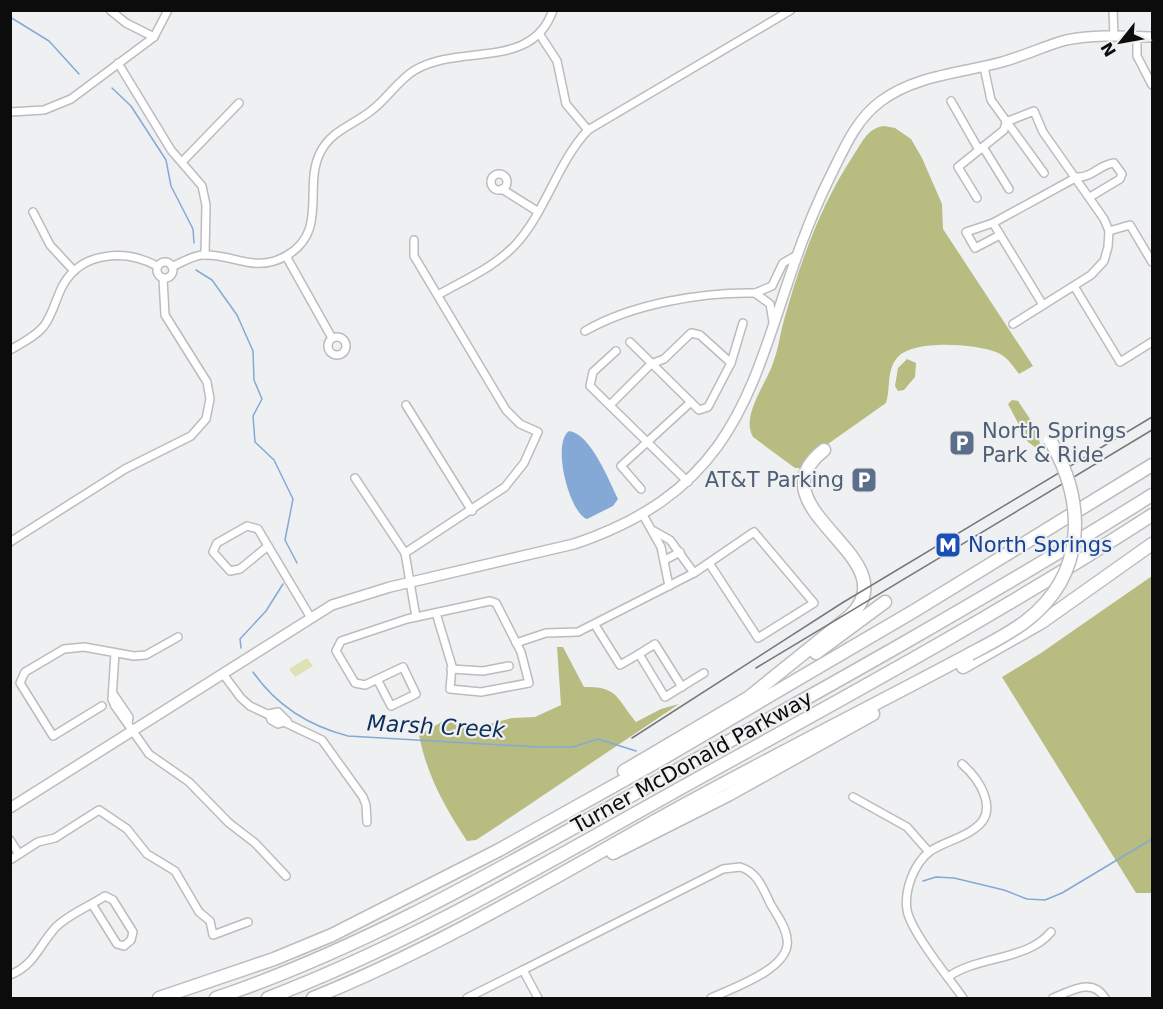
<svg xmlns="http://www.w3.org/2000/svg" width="1163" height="1009" viewBox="0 0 1163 1009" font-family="'DejaVu Sans',sans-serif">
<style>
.green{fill:#dee1b3}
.forest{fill:#b8bc80}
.water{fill:#84a9d7}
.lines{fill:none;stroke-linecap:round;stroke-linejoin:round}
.stream{stroke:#84a9d7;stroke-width:1.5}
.street-casing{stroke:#bcbcbe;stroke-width:10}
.secondary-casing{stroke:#bcbcbe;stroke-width:12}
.highway-casing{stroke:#bcbcbe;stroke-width:15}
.street{stroke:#fff;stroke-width:7}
.secondary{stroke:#fff;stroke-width:9}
.highway{stroke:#fff;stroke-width:12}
.rail{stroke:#767777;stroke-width:1.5}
.highway-bridge-casing{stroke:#bcbcbe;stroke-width:15;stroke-linecap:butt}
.highway-bridge{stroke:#fff;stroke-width:12}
.labels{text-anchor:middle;stroke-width:4.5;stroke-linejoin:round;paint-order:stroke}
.service-label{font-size:21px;fill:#4e5e75;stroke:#eff0f2;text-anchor:start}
.transit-label{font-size:21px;fill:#164399;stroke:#eff0f2;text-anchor:start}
.street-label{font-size:21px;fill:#0c0c0c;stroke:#eff0f2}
.water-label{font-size:22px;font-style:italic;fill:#092f5a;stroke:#eff0f2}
</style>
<rect width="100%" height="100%" fill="#eff0f2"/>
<polygon class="green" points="307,658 313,666 295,677 289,669"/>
<g class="forest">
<path d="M 884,126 L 895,128 L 911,139 L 922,158 L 942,204 L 943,229 L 1033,366 L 1019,374 C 1012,365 1007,356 996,352 C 974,344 913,339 897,358 C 886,371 891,388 886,403 L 818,451 L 802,468 L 795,468 L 753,437 C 740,415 768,382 774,360 C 779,347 780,333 784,320 C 800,263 820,206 853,156 C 862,143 867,128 884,126 Z"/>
<polygon points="907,359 916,363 915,377 904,390 898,391 895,386 898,368"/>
<polygon points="1012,400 1018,401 1038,431 1040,445 1035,447 1028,442 1008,404"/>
<polygon points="1152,576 1152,893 1136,893 1002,677 1041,653"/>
<path d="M 557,647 L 563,647 L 584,687 C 618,686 616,698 636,722 L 661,709 L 679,704 L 493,829 L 476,840 L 467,841 C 445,807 427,776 419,735 L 445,720 L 463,727 L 486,725 L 512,718 L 535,717 L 561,705 Z"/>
</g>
<path class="water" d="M 569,431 C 591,434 609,481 618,499 L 613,506 L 587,519 C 570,514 551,444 569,431 Z"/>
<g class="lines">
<g class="stream">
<polyline points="10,17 49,41 79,74"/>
<polyline points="112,88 131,106 166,160 171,186 193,229 194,243"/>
<polyline points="196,270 212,280 237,315 253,351 254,380 262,399 253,416 255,442 274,460 293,499 285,540 297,563"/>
<polyline points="241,648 240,639 266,611 283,584"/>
<path d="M 253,672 C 276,705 309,726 348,736 L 538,747 L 573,747 L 598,739 L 636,751"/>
<polyline points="923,881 936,877 954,878 1004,890 1027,899 1045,900 1062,893 1152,839"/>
</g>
<g class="street-casing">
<g id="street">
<polyline points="110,10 126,23 154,37"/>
<polyline points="1113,10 1114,36"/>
<polyline points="540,35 557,61 566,104 588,130"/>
<polyline points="1137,37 1137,56 1152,85"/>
<polyline points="118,63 171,150 202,186 206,205 205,255"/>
<polyline points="984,67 991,100 1044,173"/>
<polyline points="951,101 979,150"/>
<polyline points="10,112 44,110 71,99 154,37 168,10"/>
<polyline points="983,147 1009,189"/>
<polyline points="182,162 239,103"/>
<circle cx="499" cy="182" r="8"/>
<polyline points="502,189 537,211"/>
<polyline points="977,198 958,167 1004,130 1006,122 1034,111 1043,132 1104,219 1109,231 1108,247 1104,261 1091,275 1013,324"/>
<polyline points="33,212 50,245 74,271"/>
<polyline points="993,223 966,232 975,248 1000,235"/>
<polyline points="1109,231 1130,225 1152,262"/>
<polyline points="286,256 332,338"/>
<circle cx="165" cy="270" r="8"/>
<path d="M 172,267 C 182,262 192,256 202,255 C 234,253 253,274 286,256 C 329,232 303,187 320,153 C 331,130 354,125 372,110 C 388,98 398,80 415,70 C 461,43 532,71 553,10"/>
<polyline points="1074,286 1120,362 1152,342"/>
<path d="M 438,295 C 464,280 495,267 516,244 C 546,211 557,163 588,130 L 791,10"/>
<path d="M 1043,305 L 993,223 L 1077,177 C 1092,178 1100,164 1114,163 L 1122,174 L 1120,179 L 1090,197"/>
<polyline points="773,322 770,304 755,293 772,286 783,263 797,255"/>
<path d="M 585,331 C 632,304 701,292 755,293"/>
<circle cx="337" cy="346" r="9"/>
<polyline points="630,342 699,410 708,407 731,363 743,323"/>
<path d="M 10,350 C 22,343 35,337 44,326 C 53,314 56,298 63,285 C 83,250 127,250 157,266"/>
<polyline points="616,351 593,372 590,386 688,482"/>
<polyline points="406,405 472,511"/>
<polyline points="610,405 651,364 664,359 691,333 700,335 731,363"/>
<polyline points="355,478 405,553 416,617"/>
<polyline points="641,489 621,466 691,402"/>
<polyline points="643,515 661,547 669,586"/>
<polygon points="247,526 258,529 268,546 240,569 230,571 213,552 217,543"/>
<polyline points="654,531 670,540 694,573"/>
<polyline points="10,542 125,469 191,436 206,419 210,399 207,382 165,315 163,278"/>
<polyline points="268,546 311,618"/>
<polyline points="405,553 505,487 524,463 538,432 520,424 506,410 414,256 414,240"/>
<polyline points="665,560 680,552"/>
<polyline points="595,625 620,665 639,654 665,697 704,673"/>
<polyline points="516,643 546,633 578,632 694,573 751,534 754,532 814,603 758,638 709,563"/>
<polyline points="115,653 112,699 115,706 149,754 189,782 229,823 255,843 286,876"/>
<polyline points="639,654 655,644 682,687"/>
<polyline points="451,669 483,671 509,666"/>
<polyline points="223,674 241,698 250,706 322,740 363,797 366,805 367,822"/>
<polyline points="377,679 391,706 416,694 403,667 365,685 355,683 336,651 341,641 407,619 490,601 496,603 521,652 529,683 481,692 450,689 452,666 436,613"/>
<polyline points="114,695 129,717 128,723"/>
<polyline points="102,706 53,736 20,683 25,672 64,649 84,647 134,656 146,655 178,637"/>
<polyline points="269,714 271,720 278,724 287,721"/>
<polyline points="269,714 278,712 287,721"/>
<path d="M 962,764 C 979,779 1001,811 974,829 C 961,839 943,842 929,852 C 914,864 904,890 907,910 C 911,932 949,978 963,998"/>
<polyline points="853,797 907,827 929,852"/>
<polyline points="10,840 19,854"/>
<polyline points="10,860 38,842 55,838 99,810 127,829 147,854 175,871 199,912 210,921 213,935 248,922"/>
<path d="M 10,975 C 35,965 39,945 56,927 C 69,914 90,906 105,896 L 113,900 L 133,932 L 131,940 L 124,946 L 117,944 L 92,904"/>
<path d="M 948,977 C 979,955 1027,961 1051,932"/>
<polyline points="467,998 523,970"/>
<path d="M 538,998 L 523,970 L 723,869 L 740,867 C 758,872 763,889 771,905 C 777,915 786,927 787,939 C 792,968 733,988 711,998"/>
<path d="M 1053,998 C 1071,991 1092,977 1105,998"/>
</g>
</g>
<g class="secondary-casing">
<path id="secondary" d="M 10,808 L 332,605 L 390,587 L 574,544 C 772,478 751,337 829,179 C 843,151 855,120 881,101 C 916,75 962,73 1002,62 C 1024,56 1044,46 1066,40 C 1094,34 1124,36 1152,37"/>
</g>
<g class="highway-casing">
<g id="highway">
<polyline points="816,653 885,602"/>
<polyline points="963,667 1042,622 1152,544"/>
<path d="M 624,771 L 748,698 L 850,616 C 912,558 749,508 824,450"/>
<polyline points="613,853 728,795 873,714"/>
<polyline points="159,998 274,959 332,935 499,850 660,760 914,611 1152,465"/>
<path d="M 216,998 C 367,947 504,866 643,789 C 815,694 986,599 1152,495"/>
<path d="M 268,998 C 412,943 544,864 679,789 C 838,701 999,614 1152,515"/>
<path d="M 313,998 C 432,950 543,884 655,821 C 759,763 865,710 970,654"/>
</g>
</g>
<use href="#street" class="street"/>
<use href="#secondary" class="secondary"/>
<use href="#highway" class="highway"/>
<g class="rail">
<polyline points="756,668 1152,430"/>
<polyline points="632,738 842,603 1152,417"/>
</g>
<g class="highway-bridge-casing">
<path id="highway-bridge" d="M 970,654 C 989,644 1009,634 1026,621 C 1087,574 1086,502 1050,440"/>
</g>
<use href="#highway-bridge" class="highway-bridge"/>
</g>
<defs>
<g id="parking-square" transform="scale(1.35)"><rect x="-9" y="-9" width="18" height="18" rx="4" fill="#5c6f8a" stroke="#eff0f2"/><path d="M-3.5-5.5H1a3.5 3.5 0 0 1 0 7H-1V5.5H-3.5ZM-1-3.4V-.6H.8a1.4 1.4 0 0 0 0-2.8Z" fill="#fff"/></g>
<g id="metro-square" transform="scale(1.35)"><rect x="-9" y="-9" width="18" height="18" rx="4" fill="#1a4fb4" stroke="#eff0f2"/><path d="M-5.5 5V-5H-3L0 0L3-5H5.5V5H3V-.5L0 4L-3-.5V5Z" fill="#fff"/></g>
</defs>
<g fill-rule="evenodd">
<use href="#parking-square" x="962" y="443"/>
<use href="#parking-square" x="864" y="480"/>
<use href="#metro-square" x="948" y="545"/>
</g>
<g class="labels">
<g class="service-label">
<text x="982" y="438">North Springs<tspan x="982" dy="24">Park &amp; Ride</tspan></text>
<text x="844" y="487" text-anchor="end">AT&amp;T Parking</text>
</g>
<g class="transit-label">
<text x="968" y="552">North Springs</text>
</g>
<g class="street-label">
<text transform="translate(692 762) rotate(-29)" y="7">Turner McDonald Parkway</text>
</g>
<g class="water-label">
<text transform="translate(436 726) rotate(3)" y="8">Marsh Creek</text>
</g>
</g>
<rect width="1163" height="1009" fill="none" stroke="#0c0c0c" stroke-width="24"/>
<g transform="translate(1121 42) rotate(239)" stroke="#eff0f2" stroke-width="4.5" paint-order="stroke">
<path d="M0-4.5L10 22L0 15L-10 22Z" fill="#0c0c0c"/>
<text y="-9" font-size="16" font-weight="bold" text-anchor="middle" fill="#0c0c0c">N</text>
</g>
</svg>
